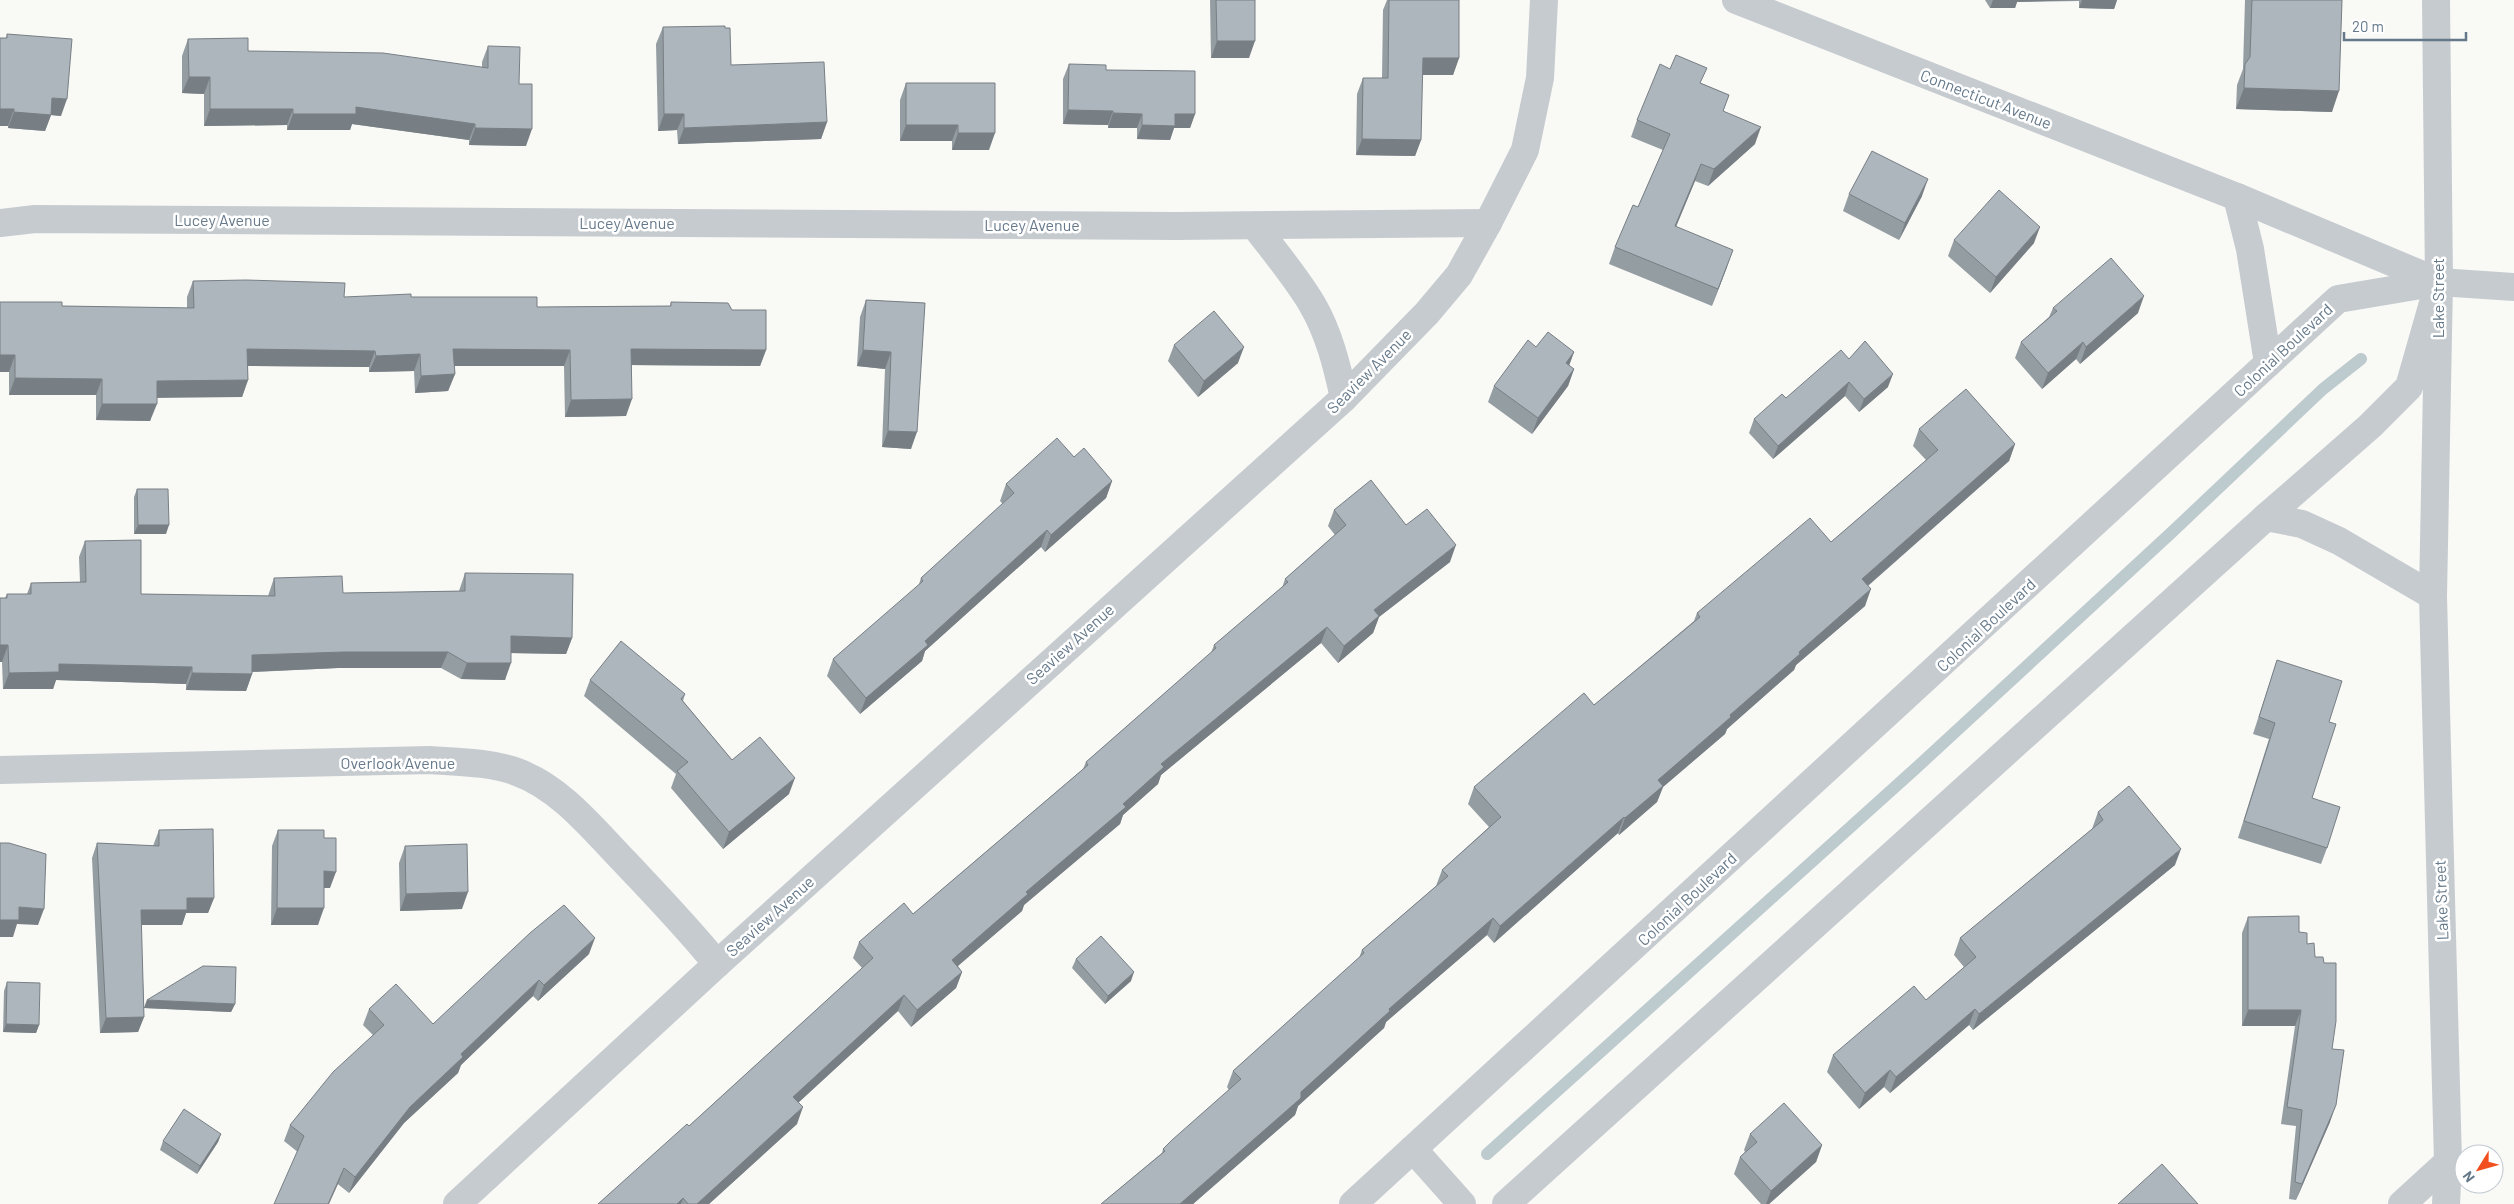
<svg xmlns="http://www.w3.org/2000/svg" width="2514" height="1204" viewBox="0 0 2514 1204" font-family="Barlow,sans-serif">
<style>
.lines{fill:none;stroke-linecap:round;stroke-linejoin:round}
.stream{stroke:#bdcace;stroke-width:12}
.minor{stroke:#c6cbcf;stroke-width:28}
.wall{fill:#949da2}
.shaded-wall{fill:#787f84}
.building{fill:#acb6bc;stroke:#787f84}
.labels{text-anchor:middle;stroke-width:5;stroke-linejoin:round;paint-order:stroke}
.street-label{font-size:16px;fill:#65798a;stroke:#fff}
</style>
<rect width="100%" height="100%" fill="#f9f9f6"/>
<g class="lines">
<polyline class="stream" points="1487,1154 1915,769 2171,533 2323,389 2361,359"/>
<g class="minor">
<polyline points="1736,0 2237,197 2439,282 2514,287"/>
<polyline points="2436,0 2439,282 2433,596 2448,1162 2446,1204"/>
<polyline points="2237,197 2250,249 2268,363"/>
<polyline points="0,223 35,219 1177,226 1488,223"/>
<path d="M 1255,226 C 1274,251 1296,277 1312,304 C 1329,333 1337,366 1344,398"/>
<polyline points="2266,517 2302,524 2339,541 2433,596"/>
<path d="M 0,770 L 430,760 C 458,762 490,762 517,772 C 561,788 593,829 625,862 C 656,895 688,928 717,964"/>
<polyline points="1413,1149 1462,1204"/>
<polyline points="457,1204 717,964 1344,398 1427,313 1459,275 1488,223 1525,150 1540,78 1544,0"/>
<polyline points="1353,1204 2338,299 2439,282"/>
<polyline points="1506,1204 2266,517 2370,426 2409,387 2439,282"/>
<polyline points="2402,1204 2448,1162"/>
</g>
</g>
<g class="wall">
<polygon points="1210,0 1255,0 1249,58 1211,58"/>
<polygon points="1387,0 1459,0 1459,58 1453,75 1422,75 1421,140 1415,156 1356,155 1357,94 1363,78 1382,78 1383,10"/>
<polygon points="1985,0 2117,0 2114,9 2079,8 2079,1 2017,2 2015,8 1990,8"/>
<polygon points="2245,0 2342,0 2332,112 2236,109 2237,85 2243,69"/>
<polygon points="663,27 731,65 827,122 821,139 678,144 677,130 658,131 656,44"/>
<polygon points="7,34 61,116 51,115 45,131 8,128 8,126 0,126 0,38 6,38"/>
<polygon points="188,39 248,51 482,67 482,62 488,46 519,84 526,146 469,145 469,140 352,124 350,130 287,130 287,125 204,126 204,94 182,93 182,56"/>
<polygon points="1069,64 1106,70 1195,114 1190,128 1174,128 1170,140 1137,139 1137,128 1108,128 1108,125 1063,124 1063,79"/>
<polygon points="906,83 989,150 952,150 952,141 900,141 900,100"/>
<polygon points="1701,83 1729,95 1723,112 1755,144 1708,186 1695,181 1676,227 1727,267 1712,306 1609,264 1615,247 1638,207 1663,150 1631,137 1637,120"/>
<polygon points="1849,194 1922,196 1899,240 1843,211"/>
<polygon points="1954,240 2034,243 1990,293 1948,256"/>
<polygon points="193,281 344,297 411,297 537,307 670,306 671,302 732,310 766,350 760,366 632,365 626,416 565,417 564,366 454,366 455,374 448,391 415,393 414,371 369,372 369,367 248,366 248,380 242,397 157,397 150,421 96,420 96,395 9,395 9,372 0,372 0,302 62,306 187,308 187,297"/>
<polygon points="866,300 925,303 911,449 882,447 885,369 857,366 860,317"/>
<polygon points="2053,308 2138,313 2080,364 2076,359 2042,389 2015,358 2021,342 2049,317"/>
<polygon points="1174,345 1238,363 1198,397 1168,361"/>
<polygon points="1536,347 1574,352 1569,366 1574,369 1568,386 1532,434 1488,402 1494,386"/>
<polygon points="1849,359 1888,387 1859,412 1845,396 1773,459 1749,433 1754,419 1786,398"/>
<polygon points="1919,429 2015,444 2009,461 1868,586 1865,606 1796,665 1794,670 1727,729 1725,734 1663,787 1657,802 1619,835 1618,833 1494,943 1487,935 1386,1022 1384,1028 1298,1106 1295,1115 1193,1204 1101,1204 1162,1153 1163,1149 1229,1090 1227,1087 1233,1071 1359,958 1362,950 1436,886 1442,870 1489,827 1468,804 1474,787 1594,705 1694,621 1697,613 1831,542 1926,460 1913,446"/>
<polygon points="1074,457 1112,481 1106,498 1045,552 1041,547 925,651 922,661 860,714 827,676 833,659 918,587 921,578 1003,504 1000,501 1006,484"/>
<polygon points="137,489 166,534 134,534 134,497"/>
<polygon points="1334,510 1406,525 1450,562 1379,617 1373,633 1338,663 1321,643 1161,775 1158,784 1123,815 1120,824 1024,905 1022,911 958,966 962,972 956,988 911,1027 898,1011 798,1103 797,1124 709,1204 598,1204 689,1126 862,968 853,958 859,942 913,914 1083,769 1086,762 1211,653 1214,645 1282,588 1285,579 1335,535 1328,526"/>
<polygon points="85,541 141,594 268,596 274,578 343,593 459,591 465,573 572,638 566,654 511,653 505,680 461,679 441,668 338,668 252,672 252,674 246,691 186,690 186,684 56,680 53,689 3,689 2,662 0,662 0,598 5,598 7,594 27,594 31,583 80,582 79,557"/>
<polygon points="2277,660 2329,722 2312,798 2327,848 2321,864 2238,838 2269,739 2253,734"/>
<polygon points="590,680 685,694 683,701 732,760 789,794 723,849 671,788 676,774 584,696"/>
<polygon points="2098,812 2175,865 1973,1030 1969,1025 1890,1093 1884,1087 1859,1109 1827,1072 1833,1055 1926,1000 1964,967 1954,955 1960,938 2092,829"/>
<polygon points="159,830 214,898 208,913 186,913 182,925 141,925 144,1008 147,1000 235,1004 231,1012 144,1008 144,1017 138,1032 100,1033 92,858 97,843 153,846"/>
<polygon points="278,830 324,838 330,888 324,888 318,925 271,925 272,846"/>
<polygon points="405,846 462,909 400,911 399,863"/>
<polygon points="2248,917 2299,932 2307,944 2315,957 2332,1049 2330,1122 2296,1200 2289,1199 2296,1126 2281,1124 2295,1026 2242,1026 2242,933"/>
<polygon points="589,954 538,1001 533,996 461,1065 458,1073 404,1123 349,1193 284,1141 290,1125 373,1035 363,1025 369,1009 433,1024"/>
<polygon points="1076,959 1131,981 1105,1004 1072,968"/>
<polygon points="7,982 39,1025 36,1033 3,1032 4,991"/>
<polygon points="221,1134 218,1142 197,1174 160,1150 163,1141"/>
<polygon points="1750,1134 1822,1145 1816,1162 1769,1204 1761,1204 1734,1174 1740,1157 1745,1152 1744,1150"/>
</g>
<g class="shaded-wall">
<polygon points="1993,0 2079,0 2017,2 2015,8 1990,8"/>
<polygon points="2082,0 2117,0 2114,9 2079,8"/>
<polygon points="1217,41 1255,41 1249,58 1211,58"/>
<polygon points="1423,58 1459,58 1453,75 1417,75"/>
<polygon points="189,77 210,77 204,94 182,93"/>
<polygon points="2244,88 2339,91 2332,112 2236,109"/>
<polygon points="52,98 67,99 61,116 51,115 45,131 8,128 14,112"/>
<polygon points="356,107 475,124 469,140 352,124 350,130 287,130 293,114"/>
<polygon points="0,109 14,109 8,126 0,126"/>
<polygon points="210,109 293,109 287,125 204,126"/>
<polygon points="1068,110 1113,111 1108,125 1063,124"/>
<polygon points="1113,113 1142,114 1137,128 1108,128"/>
<polygon points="664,114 684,114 677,130 658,131"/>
<polygon points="1175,114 1195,114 1190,128 1174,128 1170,140 1137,139 1142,125"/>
<polygon points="827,122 821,139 678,144 684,128"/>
<polygon points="906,125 958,125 952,141 900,141"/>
<polygon points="1761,127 1755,144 1708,186 1714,169"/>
<polygon points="475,128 532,129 526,146 469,145"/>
<polygon points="958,133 995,133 989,150 952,150"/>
<polygon points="1362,139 1421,140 1415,156 1356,155"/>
<polygon points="1701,164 1695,181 1669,243 1675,226"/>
<polygon points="1928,179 1922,196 1899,240 1905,223"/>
<polygon points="2040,227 2034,243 1990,293 1996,277"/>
<polygon points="1733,250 1727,267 1712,306 1718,289"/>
<polygon points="2144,296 2138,313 2080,364 2086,347"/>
<polygon points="2083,342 2076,359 2042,389 2048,373"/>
<polygon points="1244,347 1238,363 1198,397 1204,381"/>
<polygon points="247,349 375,351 369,367 241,366"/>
<polygon points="453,349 570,350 564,366 447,366"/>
<polygon points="631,349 766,350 760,366 625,365"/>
<polygon points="863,350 891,352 885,369 857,366"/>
<polygon points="1574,352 1568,368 1566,363"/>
<polygon points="420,354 414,371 369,372 376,356"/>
<polygon points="0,355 15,355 9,372 0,372"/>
<polygon points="1574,369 1568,386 1532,434 1538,418"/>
<polygon points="455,374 448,391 415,393 421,376"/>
<polygon points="1893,374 1888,387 1859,412 1864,399"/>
<polygon points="15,378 102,379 96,395 9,395"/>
<polygon points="248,380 242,397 151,398 157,381"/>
<polygon points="1849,382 1845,396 1773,459 1778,446"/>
<polygon points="632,399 626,416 565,417 571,400"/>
<polygon points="102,404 157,404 150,421 96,420"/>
<polygon points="888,431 917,432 911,449 882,447"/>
<polygon points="2015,444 2009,461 1856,596 1862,579"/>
<polygon points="1112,481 1106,498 1045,552 1051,535"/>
<polygon points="138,525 169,525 166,534 134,534"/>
<polygon points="1047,530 1041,547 925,651 922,661 860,714 866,698 925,641"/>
<polygon points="1456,545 1450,562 1379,617 1373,633 1338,663 1344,646 1374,610"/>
<polygon points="1871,589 1865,606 1796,665 1794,670 1727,729 1725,734 1663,787 1657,802 1619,835 1625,818 1658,780 1799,652"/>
<polygon points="1327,627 1321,643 1161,775 1158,784 1123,815 1120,824 1024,905 1022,911 946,976 952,960 1123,804 1161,764"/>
<polygon points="511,636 572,638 566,654 505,653"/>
<polygon points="0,645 8,645 2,662 0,662"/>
<polygon points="344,652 448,652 441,668 338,668 246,672 252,655"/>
<polygon points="467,663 511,663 505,680 461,679"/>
<polygon points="59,664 192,667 186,684 56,680 53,689 3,689 9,673"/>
<polygon points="192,673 252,674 246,691 186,690"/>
<polygon points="795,778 789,794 723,849 729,832"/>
<polygon points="1624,817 1618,833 1494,943 1500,926"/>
<polygon points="2181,849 2175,865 1973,1030 1979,1014"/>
<polygon points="324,871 336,872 330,888 317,888"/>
<polygon points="468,892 462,909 400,911 406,894"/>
<polygon points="187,898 214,898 208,913 186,913 182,925 135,925 141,910"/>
<polygon points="19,907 44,909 38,925 17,924 13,937 0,937 0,920"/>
<polygon points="277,908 324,908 318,925 271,925"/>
<polygon points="1493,918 1487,935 1386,1022 1384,1028 1298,1106 1295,1115 1193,1204 1180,1204 1301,1092 1389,1009"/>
<polygon points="595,938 589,954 538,1001 544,985"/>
<polygon points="962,972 956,988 911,1027 917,1010"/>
<polygon points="1134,972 1131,981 1105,1004 1108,996"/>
<polygon points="539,980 533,996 461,1065 458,1073 404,1123 349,1193 355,1177 410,1107 461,1054"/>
<polygon points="904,995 898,1011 787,1113 793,1097"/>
<polygon points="147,1000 235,1004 231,1012 144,1008"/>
<polygon points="1975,1009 1969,1025 1890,1093 1896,1077"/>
<polygon points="2248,1010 2301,1010 2295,1026 2242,1026"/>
<polygon points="144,1017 138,1032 100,1033 106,1018"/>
<polygon points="6,1024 39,1025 36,1033 3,1032"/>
<polygon points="1890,1070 1884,1087 1859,1109 1865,1093"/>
<polygon points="2336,1105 2330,1122 2296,1200 2302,1184"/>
<polygon points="803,1107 797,1124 709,1204 697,1204"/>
<polygon points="221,1134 218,1142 197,1174 200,1166"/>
<polygon points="1822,1145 1816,1162 1769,1204 1766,1204 1771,1191"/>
<polygon points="344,1168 338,1184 329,1204 328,1204"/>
<polygon points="683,1198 681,1204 677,1204"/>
</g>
<g class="building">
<polygon points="1216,0 1255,0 1255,41 1217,41"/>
<polygon points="1389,0 1459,0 1459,58 1423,58 1421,140 1362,139 1363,78 1388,78"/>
<polygon points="2252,0 2342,0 2339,91 2244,88 2245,64 2250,57"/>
<polygon points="725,26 725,28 730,28 731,65 824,62 827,122 684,128 684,114 664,114 663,27"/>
<polygon points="7,34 72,39 67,99 52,98 51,115 14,112 14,109 0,109 0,38 7,38"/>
<polygon points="248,38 248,51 383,53 488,68 488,46 520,47 519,84 532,84 532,129 475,128 475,124 356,107 356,114 293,114 293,109 210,109 210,77 189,77 188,39"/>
<polygon points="1676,55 1707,68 1700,83 1729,95 1723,111 1761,127 1714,169 1701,164 1675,226 1733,250 1718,289 1615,247 1633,205 1638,207 1670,134 1637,120 1660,64 1670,69"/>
<polygon points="1069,64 1106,65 1106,70 1195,71 1195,114 1175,114 1175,126 1142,125 1142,114 1113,113 1113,111 1068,110"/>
<polygon points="906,83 995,83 995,133 958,133 958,125 906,125"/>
<polygon points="1872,151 1928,179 1905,223 1849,194"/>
<polygon points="1999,190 2040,227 1996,277 1954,240"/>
<polygon points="2111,258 2144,296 2086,347 2083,342 2048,373 2021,342 2057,311 2053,308"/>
<polygon points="246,280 345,283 344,297 411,294 411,297 537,297 537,307 671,306 671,302 728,303 732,310 766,310 766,350 631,349 632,399 571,400 570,350 453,349 455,374 421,376 420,354 376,356 375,351 247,349 248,380 157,381 157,404 102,404 102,379 15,378 15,355 0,355 0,302 62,302 62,306 194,308 193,281"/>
<polygon points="866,300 925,303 917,432 888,431 891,352 863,350"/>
<polygon points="1214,311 1244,347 1204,381 1174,345"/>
<polygon points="1548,332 1574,352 1566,363 1574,369 1538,418 1494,386 1528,340 1536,347"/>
<polygon points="1865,341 1893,374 1864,399 1849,382 1778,446 1754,419 1782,394 1786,398 1841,350 1849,359"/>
<polygon points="1966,389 2015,444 1862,579 1871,589 1799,652 1800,654 1730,715 1731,717 1658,780 1663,786 1625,818 1624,817 1500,926 1493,918 1389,1009 1390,1011 1301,1092 1301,1098 1180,1204 1101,1204 1165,1151 1163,1149 1172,1140 1241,1079 1233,1071 1364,953 1362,950 1448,876 1442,870 1501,817 1474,787 1584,693 1594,705 1700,617 1697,613 1810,518 1831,542 1938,450 1919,429"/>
<polygon points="1057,438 1074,457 1084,448 1112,481 1051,535 1047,530 925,641 928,645 866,698 833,659 923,581 921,578 1014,493 1006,484"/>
<polygon points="1371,480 1406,525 1427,509 1456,545 1374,610 1379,616 1344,646 1327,627 1161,764 1164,767 1123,804 1126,807 1026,892 1028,894 952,960 962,972 917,1010 904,995 793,1097 803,1107 697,1204 688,1204 683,1198 677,1204 598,1204 687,1124 689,1126 873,958 859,942 904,903 913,914 1088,765 1086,762 1216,648 1214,645 1288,582 1285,579 1346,525 1334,510"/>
<polygon points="137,489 168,489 169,525 138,525"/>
<polygon points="141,540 141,594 275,596 274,578 342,576 343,593 465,591 465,573 573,574 572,638 511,636 511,663 467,663 448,652 344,652 252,655 252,674 192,673 192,667 59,664 59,672 9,673 8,645 0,645 0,598 7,598 7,594 31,594 31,583 86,582 85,541"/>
<polygon points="621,641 685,694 681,699 732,760 760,737 795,778 729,832 677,771 688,762 590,680"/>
<polygon points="2277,660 2342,681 2329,722 2336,724 2312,798 2340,807 2327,848 2244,821 2275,723 2259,717"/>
<polygon points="2129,786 2181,849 1979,1014 1975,1009 1896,1077 1890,1070 1865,1093 1833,1055 1914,986 1926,1000 1976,957 1960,938 2103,820 2098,812"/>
<polygon points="213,829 214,898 187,898 187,910 141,910 144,1017 106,1018 97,843 159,846 159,830"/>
<polygon points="278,830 324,830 324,838 336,838 336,872 324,871 324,908 277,908"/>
<polygon points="0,843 9,843 46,854 44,909 19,907 19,920 0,920"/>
<polygon points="467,844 468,892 406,894 405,846"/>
<polygon points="564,905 595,938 544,985 539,980 461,1054 463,1057 410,1107 355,1177 344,1168 328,1204 274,1204 304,1136 290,1125 333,1072 384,1025 369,1009 396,984 433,1024 530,933"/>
<polygon points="2299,916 2299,932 2307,933 2307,944 2314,943 2315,957 2323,957 2324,963 2336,963 2336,1021 2332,1049 2344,1050 2336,1105 2302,1184 2295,1182 2302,1110 2287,1107 2301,1010 2248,1010 2248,917"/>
<polygon points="1101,936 1134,972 1108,996 1076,959"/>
<polygon points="203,966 236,967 235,1004 147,1000"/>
<polygon points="7,982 40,983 39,1025 6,1024"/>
<polygon points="1784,1103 1822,1145 1771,1191 1740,1157 1757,1142 1750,1134"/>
<polygon points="184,1109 221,1134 200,1166 163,1141"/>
<polygon points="2162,1164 2198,1204 2118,1204"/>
</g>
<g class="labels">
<g class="street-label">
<text transform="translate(1986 99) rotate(21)" y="6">Connecticut Avenue</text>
<text x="222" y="226">Lucey Avenue</text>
<text x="627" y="229">Lucey Avenue</text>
<text x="1032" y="231">Lucey Avenue</text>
<text transform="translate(2438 298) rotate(-90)" y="6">Lake Street</text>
<text transform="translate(2283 350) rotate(-43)" y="6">Colonial Boulevard</text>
<text transform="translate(1369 371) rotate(-45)" y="6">Seaview Avenue</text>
<text transform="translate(1986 625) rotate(-43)" y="6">Colonial Boulevard</text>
<text transform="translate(1070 644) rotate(-42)" y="6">Seaview Avenue</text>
<text x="398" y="769">Overlook Avenue</text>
<text transform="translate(1687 899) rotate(-43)" y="6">Colonial Boulevard</text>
<text transform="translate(2441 900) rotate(-92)" y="6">Lake Street</text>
<text transform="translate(770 916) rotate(-42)" y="6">Seaview Avenue</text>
</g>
</g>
<g transform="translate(2479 1169) rotate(233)"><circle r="24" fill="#ffffff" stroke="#c1c9d0"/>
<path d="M0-4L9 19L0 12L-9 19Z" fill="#f1501e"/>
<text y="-8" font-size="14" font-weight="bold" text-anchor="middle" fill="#65798a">N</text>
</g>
<path d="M2344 32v8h122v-8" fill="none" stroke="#65798a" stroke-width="2.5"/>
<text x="2352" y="32" font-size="15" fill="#65798a" stroke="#ffffff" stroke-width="4" paint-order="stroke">20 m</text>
</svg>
